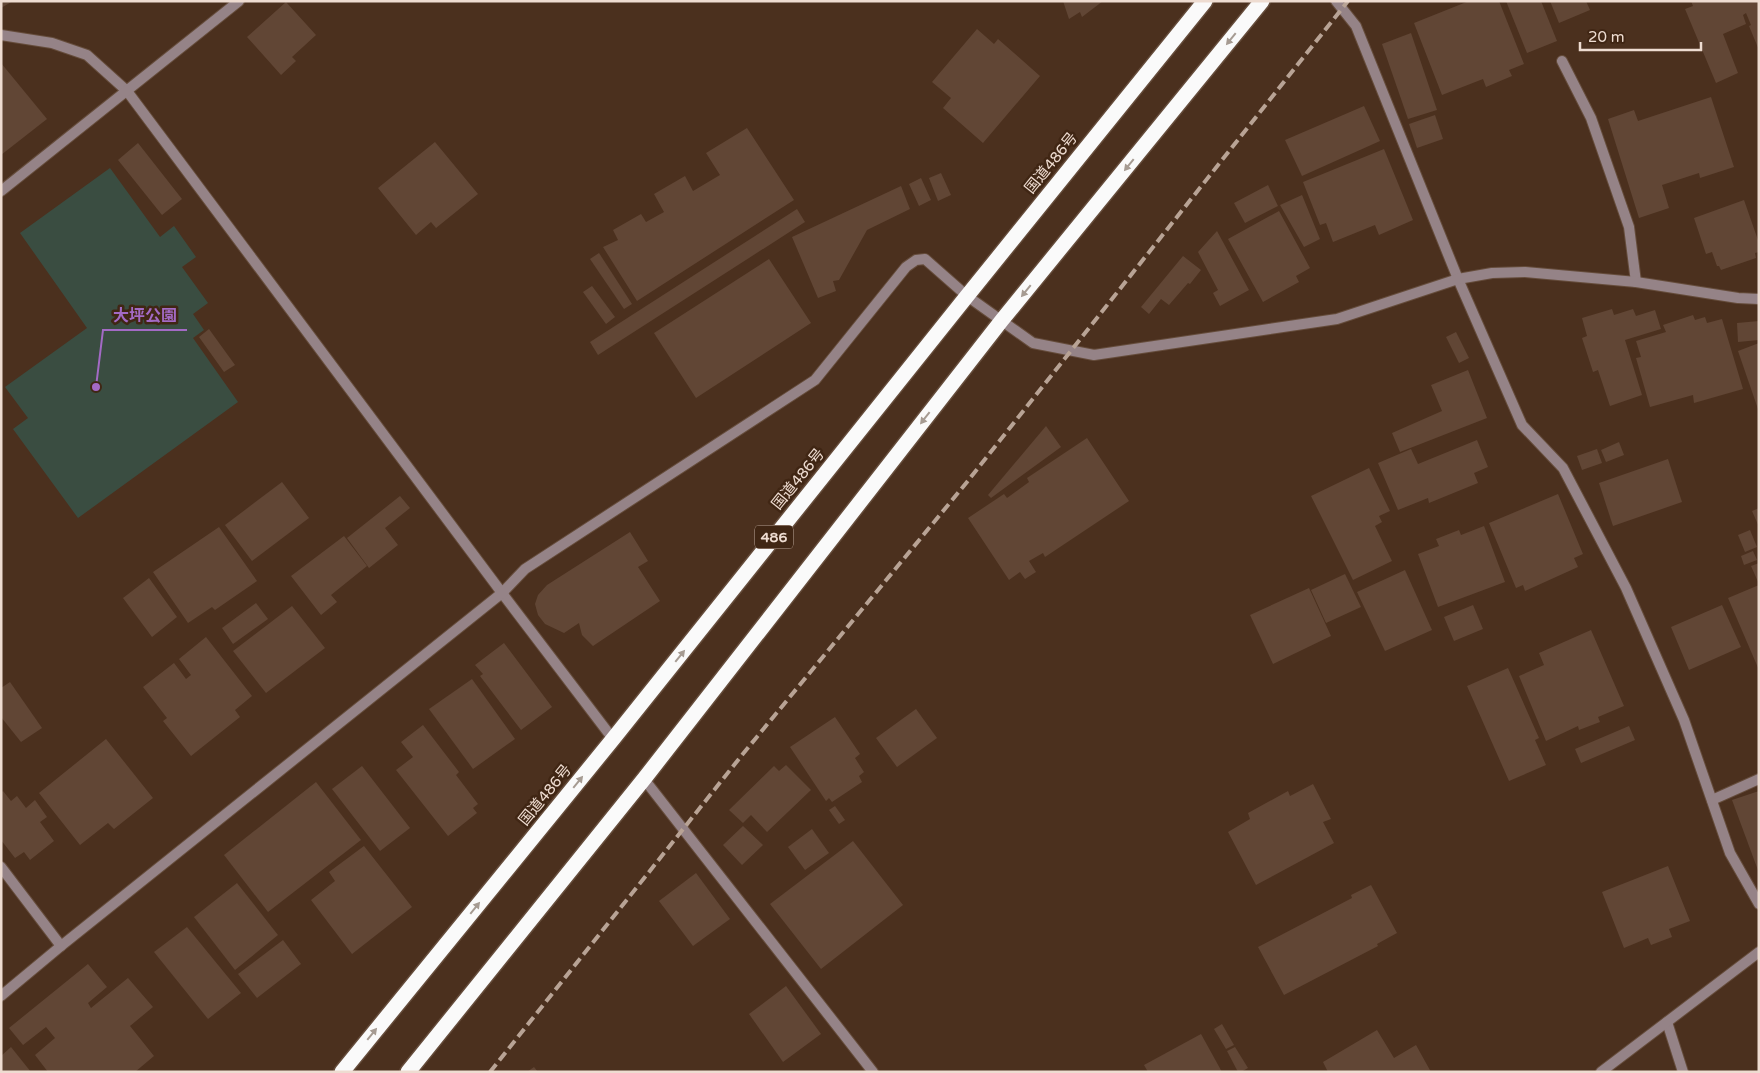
<svg xmlns="http://www.w3.org/2000/svg" width="1760" height="1073" viewBox="0 0 1760 1073" font-family="'Varela Round','Noto Sans JP',sans-serif">
<style>
.green{fill:#3a4d41}
.building{fill:#614635}
.lines{fill:none;stroke-linecap:round;stroke-linejoin:round}
.street-casing{stroke:#654c3b;stroke-width:12}
.highway-casing{stroke:#654c3b;stroke-width:18}
.street{stroke:#958387;stroke-width:10}
.highway{stroke:#fafafa;stroke-width:15}
.rail{stroke:#b8a395;stroke-width:4;stroke-dasharray:10 5;stroke-linecap:butt}
.oneway{fill:#a69b92}
.labels{text-anchor:middle;stroke-width:5;stroke-linejoin:round;paint-order:stroke}
.shield{fill:#402614;stroke:#baa598;stroke-width:1}
.shield-label{font-size:14px;font-weight:bold;fill:#eedcd1}
.street-label{font-size:15px;fill:#eedcd1;stroke:#402614}
.leader{fill:none;stroke:#a36ac5;stroke-width:2}
.callout-dot{fill:#a36ac5;stroke:#402614;stroke-width:2}
.callout-label{font-size:16px;text-anchor:middle;font-weight:bold;fill:#a36ac5;stroke:#402614;stroke-width:5;stroke-linejoin:round;paint-order:stroke}
</style>
<rect width="100%" height="100%" fill="#4b301e"/>
<polygon class="green" points="110,168 160,237 174,226 196,257 182,267 208,303 193,314 204,330 193,338 238,402 78,518 13,429 28,418 5,387 87,328 20,233"/>
<g class="building">
<polygon points="1,1 13,1 1,8"/>
<polygon points="1063,1 1103,1 1082,17 1080,12 1069,19"/>
<polygon points="1469,1 1499,1 1524,64 1509,70 1512,76 1486,87 1483,79 1442,95 1414,23"/>
<polygon points="1506,1 1541,1 1557,41 1527,53"/>
<polygon points="1550,1 1586,1 1590,10 1559,23"/>
<polygon points="1691,1 1759,1 1759,50 1749,26 1751,25 1746,13 1743,15 1746,24 1723,34 1738,73 1716,83 1685,9 1693,6"/>
<polygon points="286,2 316,35 292,57 296,61 281,75 247,37"/>
<polygon points="977,29 994,44 998,39 1040,76 983,143 943,108 951,98 932,82"/>
<polygon points="1411,33 1437,110 1408,119 1382,44"/>
<polygon points="1,63 47,119 1,155"/>
<polygon points="1711,97 1734,167 1700,178 1699,173 1662,185 1669,208 1639,218 1608,119 1634,110 1638,121"/>
<polygon points="1364,106 1380,141 1302,176 1285,140"/>
<polygon points="1435,115 1443,139 1417,148 1409,124"/>
<polygon points="747,128 794,200 637,301 603,247 618,240 613,230 641,214 646,222 664,212 654,194 685,176 693,191 720,175 706,153"/>
<polygon points="435,142 478,194 436,228 431,222 416,235 378,188"/>
<polygon points="138,143 182,199 162,215 118,160"/>
<polygon points="1384,149 1413,220 1379,235 1375,225 1333,242 1326,223 1320,225 1303,182"/>
<polygon points="941,173 951,195 938,201 929,178"/>
<polygon points="921,178 931,200 919,206 909,184"/>
<polygon points="1268,185 1278,206 1245,223 1234,203"/>
<polygon points="901,186 910,209 867,230 839,280 833,281 836,291 818,298 792,237"/>
<polygon points="1302,195 1320,239 1304,247 1280,205"/>
<polygon points="1744,200 1759,243 1759,252 1755,253 1756,258 1721,270 1719,266 1717,266 1712,252 1706,254 1694,218"/>
<polygon points="797,209 805,222 598,355 590,342"/>
<polygon points="1279,211 1310,268 1296,276 1299,282 1263,302 1228,239"/>
<polygon points="1217,231 1249,290 1220,306 1213,293 1218,290 1198,252"/>
<polygon points="599,253 632,304 624,309 590,259"/>
<polygon points="1183,256 1201,270 1190,284 1188,283 1169,305 1161,299 1149,314 1141,307"/>
<polygon points="769,259 811,323 696,398 654,333"/>
<polygon points="592,286 615,317 606,324 583,292"/>
<polygon points="1612,309 1614,315 1633,309 1636,316 1655,310 1661,329 1625,340 1642,395 1610,406 1598,370 1593,372 1582,338 1587,336 1582,318"/>
<polygon points="1693,315 1695,320 1705,317 1707,323 1722,319 1743,389 1694,403 1693,395 1650,407 1636,358 1641,357 1636,341 1666,332 1663,325"/>
<polygon points="1759,321 1759,340 1738,342 1737,323"/>
<polygon points="209,329 235,365 224,372 199,337"/>
<polygon points="1456,332 1469,358 1459,363 1446,337"/>
<polygon points="1759,343 1759,409 1758,409 1738,351"/>
<polygon points="1468,370 1487,418 1400,452 1392,433 1442,411 1431,385"/>
<polygon points="1046,426 1061,447 991,498 988,495"/>
<polygon points="1087,438 1129,501 1045,557 1043,553 1029,561 1036,572 1025,579 1020,572 1009,580 968,518 1004,494 1007,498 1029,482 1027,478"/>
<polygon points="1477,440 1488,467 1474,473 1478,483 1429,503 1428,498 1398,510 1378,463 1411,449 1418,464"/>
<polygon points="1619,442 1624,455 1606,462 1601,450"/>
<polygon points="1597,449 1602,463 1582,470 1577,456"/>
<polygon points="1668,459 1682,502 1613,526 1599,483"/>
<polygon points="1369,468 1390,511 1379,516 1382,522 1375,526 1392,561 1353,580 1311,496"/>
<polygon points="282,482 309,518 252,561 225,525"/>
<polygon points="1558,494 1583,554 1574,558 1578,567 1525,591 1523,585 1516,588 1489,523"/>
<polygon points="400,496 410,508 385,528 398,545 369,568 347,538"/>
<polygon points="1759,508 1759,527 1752,511"/>
<polygon points="1484,526 1505,582 1438,607 1418,554 1439,546 1436,539 1459,530 1461,535"/>
<polygon points="219,527 257,581 215,610 212,607 188,623 153,572"/>
<polygon points="1750,530 1757,547 1745,552 1738,535"/>
<polygon points="630,532 648,561 638,567 660,601 593,646 582,635 579,623 564,633 545,624 538,615 535,604 538,595 547,585"/>
<polygon points="344,536 367,566 331,595 337,602 321,615 291,576"/>
<polygon points="1753,551 1757,560 1744,565 1741,556"/>
<polygon points="1759,563 1759,584 1751,566"/>
<polygon points="1405,570 1432,630 1385,651 1357,592"/>
<polygon points="1345,574 1361,607 1326,623 1311,590"/>
<polygon points="149,578 177,617 152,637 123,598"/>
<polygon points="1759,585 1759,670 1728,598"/>
<polygon points="1309,588 1331,636 1273,664 1250,615"/>
<polygon points="256,603 268,619 233,644 222,628"/>
<polygon points="1473,605 1483,629 1454,641 1444,617"/>
<polygon points="1722,605 1741,647 1689,670 1671,627"/>
<polygon points="292,606 325,648 266,693 233,651"/>
<polygon points="1591,630 1624,706 1598,717 1600,722 1579,730 1578,726 1546,741 1519,676 1544,665 1539,653"/>
<polygon points="206,637 252,696 235,710 240,717 191,756 163,721 167,718 143,687 174,663 186,679 191,675 179,659"/>
<polygon points="504,643 552,707 521,730 480,676 483,674 475,665"/>
<polygon points="1508,668 1539,738 1535,740 1546,765 1509,781 1467,686"/>
<polygon points="472,679 515,739 473,769 429,709"/>
<polygon points="10,682 42,728 21,742 1,717 1,688"/>
<polygon points="916,709 937,738 897,767 876,738"/>
<polygon points="835,717 860,754 855,758 864,772 859,776 862,782 832,802 829,798 826,801 790,747"/>
<polygon points="423,725 459,772 456,775 478,804 473,808 477,813 448,836 396,770 413,757 401,742"/>
<polygon points="1629,726 1635,740 1581,763 1575,749"/>
<polygon points="106,739 153,798 114,829 108,823 80,845 39,793"/>
<polygon points="786,765 811,790 767,832 751,815 743,823 729,810 774,766 779,771"/>
<polygon points="362,766 410,828 380,851 332,789"/>
<polygon points="316,782 361,840 268,912 224,855"/>
<polygon points="1313,784 1331,819 1323,822 1334,843 1256,885 1228,832 1250,819 1248,813 1288,791 1290,796"/>
<polygon points="3,791 11,801 17,796 26,808 35,800 47,817 40,822 54,841 30,860 24,852 15,858 1,840 1,793"/>
<polygon points="1759,791 1759,873 1732,800"/>
<polygon points="835,806 845,820 839,824 829,810"/>
<polygon points="743,826 763,845 742,865 723,845"/>
<polygon points="812,829 829,853 805,870 788,847"/>
<polygon points="853,841 903,905 821,969 770,904"/>
<polygon points="364,846 412,907 352,954 311,900 335,881 329,872"/>
<polygon points="1668,866 1690,921 1669,929 1672,937 1651,945 1648,938 1624,948 1602,892"/>
<polygon points="696,873 730,919 693,946 659,901"/>
<polygon points="237,883 278,935 235,970 194,917"/>
<polygon points="1371,885 1397,933 1377,944 1378,946 1284,995 1258,947 1352,898 1351,895"/>
<polygon points="187,927 241,993 208,1019 154,952"/>
<polygon points="283,940 301,964 257,998 238,974"/>
<polygon points="88,964 107,987 88,1003 91,1008 128,978 153,1007 130,1026 154,1056 135,1072 48,1072 35,1055 55,1038 46,1027 23,1045 9,1028"/>
<polygon points="786,986 821,1034 783,1062 749,1014"/>
<polygon points="1222,1024 1234,1045 1226,1049 1214,1029"/>
<polygon points="1377,1030 1394,1058 1416,1045 1431,1072 1328,1072 1323,1062"/>
<polygon points="1201,1034 1222,1072 1148,1072 1144,1065"/>
<polygon points="11,1047 31,1072 1,1072 1,1056"/>
<polygon points="1235,1047 1248,1068 1241,1072 1238,1072 1227,1051"/>
<polygon points="534,1067 538,1072 527,1072"/>
</g>
<g class="lines">
<g class="street-casing">
<g id="street">
<polyline points="1336,1 1356,26 1458,279 1522,425 1563,468 1626,588 1684,720 1730,853 1759,904"/>
<polyline points="1,35 52,43 87,55 127,91 502,593 613,739"/>
<polyline points="1562,61 1591,118 1629,227 1636,282"/>
<polyline points="1,191 239,1"/>
<polyline points="644,779 873,1072"/>
<polyline points="1712,800 1759,779"/>
<polyline points="1,867 61,946"/>
<polyline points="1,996 61,946 502,593 525,569 815,380 906,267 916,260 925,259 967,296 1033,343 1094,355 1337,319 1458,279 1492,273 1525,272 1636,282 1738,298 1759,299"/>
<polyline points="1667,1022 1683,1072"/>
<polyline points="1601,1072 1759,952"/>
</g>
</g>
<g class="highway-casing">
<g id="highway">
<polyline points="342,1072 613,739 967,296 1205,1"/>
<polyline points="408,1072 644,779 1002,320 1262,1"/>
</g>
</g>
<use href="#street" class="street"/>
<use href="#highway" class="highway"/>
<polyline class="rail" points="490,1072 742,755 967,482 1348,1"/>
</g>
<defs><path id="oneway-solid" d="M-6-.8H1V-3.2L6.5 0L1 3.2V.8H-6Z" transform="scale(1.25)"/></defs>
<g class="oneway">
<use href="#oneway-solid" transform="translate(1231 39) rotate(129)"/>
<use href="#oneway-solid" transform="translate(1129 165) rotate(129)"/>
<use href="#oneway-solid" transform="translate(1026 291) rotate(129)"/>
<use href="#oneway-solid" transform="translate(925 418) rotate(128)"/>
<use href="#oneway-solid" transform="translate(680 656) rotate(-51)"/>
<use href="#oneway-solid" transform="translate(578 782) rotate(-51)"/>
<use href="#oneway-solid" transform="translate(475 908) rotate(-51)"/>
<use href="#oneway-solid" transform="translate(372 1034) rotate(-51)"/>
</g>
<g class="labels">
<rect class="shield" x="755" y="525.5" width="38" height="23" rx="4"/>
<g class="shield-label">
<text x="774" y="542">486</text>
</g>
<g class="street-label">
<text transform="translate(1051 163) rotate(-51)" y="5">国道486号</text>
<text transform="translate(798 479) rotate(-51)" y="5">国道486号</text>
<text transform="translate(545 795) rotate(-51)" y="5">国道486号</text>
</g>
</g>
<path class="leader" d="M96 387L103 330H187"/>
<circle class="callout-dot" cx="96" cy="387" r="5"/>
<g class="callout-label">
<text x="145" y="321">大坪公園</text>
</g>
<rect width="1760" height="1073" fill="none" stroke="#eedcd1" stroke-width="5"/>
<path d="M1580 42v8h121v-8" fill="none" stroke="#eedcd1" stroke-width="2.5"/>
<text x="1588" y="42" font-size="15" fill="#eedcd1" stroke="#402614" stroke-width="4" paint-order="stroke">20 m</text>
</svg>
